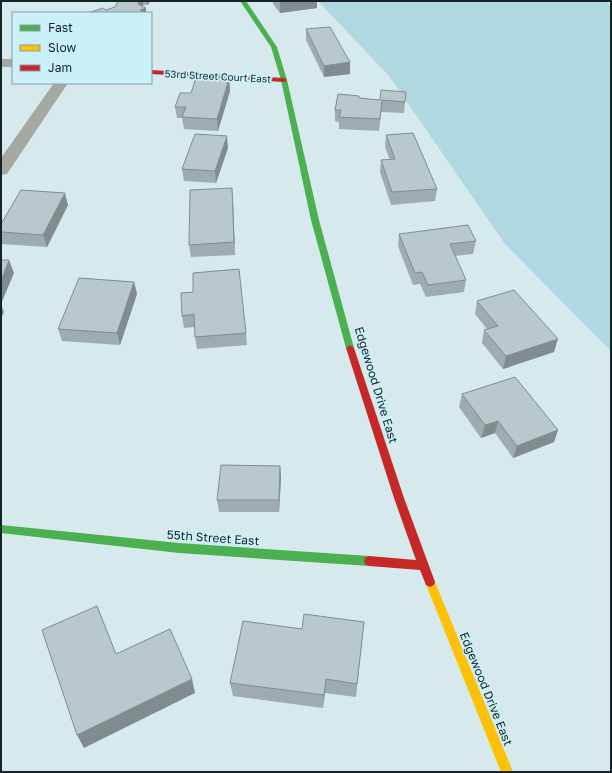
<svg xmlns="http://www.w3.org/2000/svg" width="612" height="773" viewBox="0 0 612 773" font-family="'Golos Text',sans-serif">
<style>
.green{fill:#afd8e1}
.lines{fill:none;stroke-linecap:round;stroke-linejoin:round}
.street{fill:#a8a8a3;fill-rule:evenodd}
.fast{fill:#4caf50;fill-rule:evenodd}
.slow{fill:#ffc107;fill-rule:evenodd}
.jam{fill:#c62828;fill-rule:evenodd}
.wall{fill:#9eacaf}
.shaded-wall{fill:#818c8e}
.building{fill:#b8c8cb;stroke:#818c8e}
.labels{text-anchor:middle;stroke-width:3.5;stroke-linejoin:round;paint-order:stroke}
.far-street-label{font-size:10px;fill:#172427;stroke:#ccf0f8}
.street-label{font-size:12px;fill:#172427;stroke:#ccf0f8}
</style>
<rect width="100%" height="100%" fill="#d6eaee"/>
<polygon class="green" points="318,1 605,1 611,6 611,351 505,244 389,76"/>
<g class="lines">
<g class="street">
<rect x="1" y="59" width="12" height="8"/>
<polygon points="54,83 68,83 7,174 1,175 1,158"/>
</g>
<g class="fast">
<polygon points="240,1 246,1 277,47 287,80 319,220 354,348 353,350 350,351 346,348 311,220 281,80 271,47"/>
<polygon points="1,525 179,543 369,556 373,558 374,561 373,564 369,566 179,553 1,533"/>
</g>
<polygon class="slow" points="430,577 434,579 435,582 513,772 501,772 425,582 426,579"/>
<g class="jam">
<polygon points="151,70 284,78 287,80 284,82 151,74"/>
<polygon points="350,345 354,348 404,498 435,582 434,585 430,587 426,585 420,570 369,566 365,564 364,561 365,558 369,556 416,560 394,498 346,348"/>
</g>
</g>
<g class="wall">
<polygon points="118,1 150,1 148,5 143,5 143,7 146,8 146,13 88,13 106,10 115,7"/>
<polygon points="273,1 317,1 317,8 280,13 273,4"/>
<polygon points="306,29 350,62 350,74 324,77 306,40"/>
<polygon points="229,79 230,91 218,131 184,129 182,118 177,118 175,107 191,93"/>
<polygon points="406,92 404,113 381,112 379,131 339,129 339,122 335,121 335,110 359,98 380,100"/>
<polygon points="386,135 437,189 435,201 391,205 380,172 381,160 390,160 385,147"/>
<polygon points="228,148 216,183 184,181 182,169"/>
<polygon points="232,188 235,255 191,257 189,245"/>
<polygon points="68,205 47,247 1,244 1,224"/>
<polygon points="399,234 476,241 473,254 455,256 466,280 464,292 426,297 420,284 413,285 398,246"/>
<polygon points="134,282 137,294 120,345 62,341 58,329"/>
<polygon points="193,292 246,333 247,345 197,349 195,337 195,327 184,328 182,316"/>
<polygon points="477,301 554,352 503,369 482,343 484,330 487,329 475,314"/>
<polygon points="462,394 558,430 554,442 513,458 495,433 481,438 459,407"/>
<polygon points="280,466 281,478 279,512 219,512 217,500"/>
<polygon points="364,622 356,697 325,693 323,708 233,696 230,683 302,629"/>
</g>
<g class="shaded-wall">
<polygon points="139,1 143,1 143,5 142,9 146,8 146,13 141,13 138,4"/>
<polygon points="147,1 150,1 148,5"/>
<polygon points="290,1 317,1 317,8 280,13 280,2"/>
<polygon points="350,62 350,74 324,77 324,66"/>
<polygon points="229,79 230,91 218,131 217,119"/>
<polygon points="382,100 381,112 379,131 380,119"/>
<polygon points="227,136 228,148 216,183 215,171"/>
<polygon points="232,188 233,200 235,255 234,242"/>
<polygon points="65,193 68,205 47,247 43,235"/>
<polygon points="9,260 14,273 1,304 4,312 1,319 1,281"/>
<polygon points="134,282 137,294 120,345 117,333"/>
<polygon points="558,339 554,352 503,369 506,356"/>
<polygon points="498,421 495,433 481,438 485,425"/>
<polygon points="558,430 554,442 513,458 517,446"/>
<polygon points="280,466 281,478 279,512 279,500"/>
<polygon points="192,679 195,693 84,748 77,735"/>
<polygon points="326,679 325,693 323,708 324,695"/>
</g>
<g class="building">
<polygon points="118,1 139,1 138,4 146,8 140,10 145,13 88,13 103,8 106,10 115,7"/>
<polygon points="279,1 290,1 280,2"/>
<polygon points="330,27 350,62 324,66 306,29"/>
<polygon points="196,78 229,79 217,119 182,117 186,107 175,107 180,93 191,93"/>
<polygon points="381,90 406,92 405,102 382,100 380,119 339,117 341,110 335,110 338,94 359,96 359,98 380,100"/>
<polygon points="413,133 437,189 392,192 381,160 395,159 386,135"/>
<polygon points="195,134 227,136 215,171 182,169"/>
<polygon points="232,188 234,242 189,245 190,190"/>
<polygon points="21,190 65,193 43,235 1,232 1,224"/>
<polygon points="468,225 476,241 450,244 466,280 428,285 422,272 415,273 399,234"/>
<polygon points="1,260 9,260 1,281"/>
<polygon points="239,269 246,333 195,337 194,314 182,316 181,293 193,292 193,273"/>
<polygon points="79,278 134,282 117,333 58,329"/>
<polygon points="514,290 558,339 506,356 484,330 498,326 477,301"/>
<polygon points="515,377 558,430 517,446 498,421 485,425 462,394"/>
<polygon points="221,465 280,466 279,500 217,500"/>
<polygon points="97,606 116,654 170,629 192,679 77,735 42,630"/>
<polygon points="304,614 364,622 357,684 326,679 324,695 230,683 243,621 302,629"/>
</g>
<g class="labels">
<g class="far-street-label">
<text transform="translate(218 76) rotate(3)" y="4">53rd Street Court East</text>
</g>
<g class="street-label">
<text transform="translate(376 385) rotate(73)" y="4">Edgewood Drive East</text>
<text transform="translate(213 538) rotate(4)" y="4">55th Street East</text>
<text transform="translate(486 689) rotate(68)" y="4">Edgewood Drive East</text>
</g>
</g>
<rect width="612" height="773" fill="none" stroke="#172427" stroke-width="4"/>
<rect x="12" y="12" width="140" height="72" fill="#ccf0f8" stroke="#849ea4"/>
<rect x="20" y="25" width="20" height="6" fill="#4caf50" stroke="#849ea4"/>
<text x="48" y="32" font-size="12" fill="#172427">Fast</text>
<rect x="20" y="45" width="20" height="6" fill="#ffc107" stroke="#849ea4"/>
<text x="48" y="52" font-size="12" fill="#172427">Slow</text>
<rect x="20" y="65" width="20" height="6" fill="#c62828" stroke="#849ea4"/>
<text x="48" y="72" font-size="12" fill="#172427">Jam</text>
</svg>
